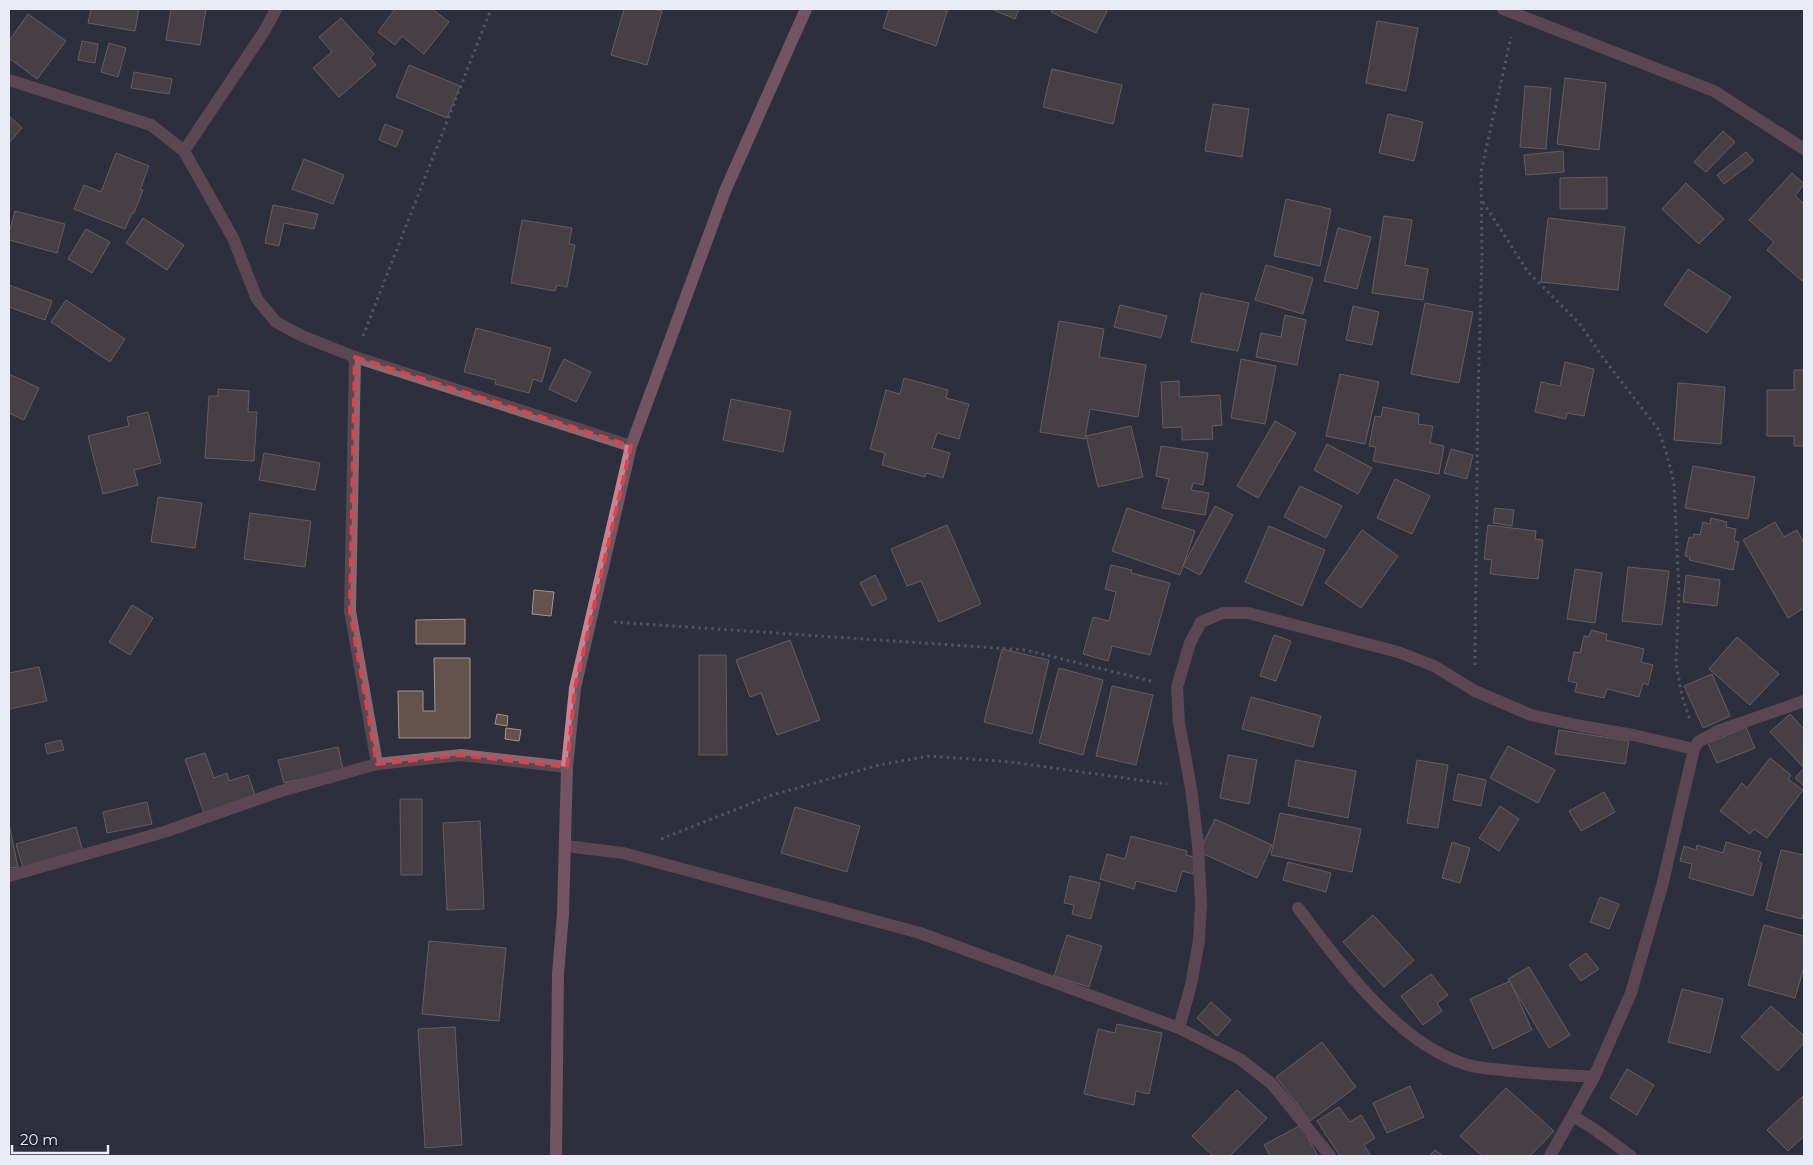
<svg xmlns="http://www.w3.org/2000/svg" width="1813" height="1165" viewBox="0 0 1813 1165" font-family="Montserrat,sans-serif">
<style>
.building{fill:#64524c;stroke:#a9958f}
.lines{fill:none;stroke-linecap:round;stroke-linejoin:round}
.path{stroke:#7f818c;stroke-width:3;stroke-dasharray:2.5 4;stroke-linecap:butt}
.street{stroke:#916570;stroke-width:12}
.secondary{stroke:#c88293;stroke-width:12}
.marked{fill:none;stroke:#d94547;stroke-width:4;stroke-dasharray:10 6;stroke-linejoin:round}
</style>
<rect width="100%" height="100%" fill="#2d2f3c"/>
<g class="building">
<polygon points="91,9 139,9 135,31 88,23"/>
<polygon points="171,9 206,9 200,45 166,40"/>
<polygon points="395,9 432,9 449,22 424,54 402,36 395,45 378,32"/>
<polygon points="624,9 653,9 662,11 647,65 611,55"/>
<polygon points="889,9 948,9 936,46 883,28"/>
<polygon points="991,9 1019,9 1015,19"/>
<polygon points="1053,9 1108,9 1096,33 1051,12"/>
<polygon points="28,14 66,41 37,79 9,58 9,41"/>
<polygon points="341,18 374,54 370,58 376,65 339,97 313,68 332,52 319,37"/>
<polygon points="1377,21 1418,28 1406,91 1366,83"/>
<polygon points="82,41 98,44 95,63 78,60"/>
<polygon points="109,43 126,48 118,77 101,72"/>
<polygon points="409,65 460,86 447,118 396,97"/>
<polygon points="1052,69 1122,85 1113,124 1043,107"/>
<polygon points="134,72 172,79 169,94 131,88"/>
<polygon points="1565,78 1606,83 1599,150 1557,144"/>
<polygon points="1525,86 1551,88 1546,149 1520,147"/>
<polygon points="1213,104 1249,109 1242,157 1205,151"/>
<polygon points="1388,114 1423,122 1414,161 1379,153"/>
<polygon points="9,116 22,128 9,143"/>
<polygon points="385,124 403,131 396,147 379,140"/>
<polygon points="1723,131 1735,142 1706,172 1694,162"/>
<polygon points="1563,151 1564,172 1526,175 1524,155"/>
<polygon points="1746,152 1754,161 1724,184 1717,175"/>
<polygon points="116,153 149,166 140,190 143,190 134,213 132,213 125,229 74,209 84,185 101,192"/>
<polygon points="304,159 344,175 333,204 292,189"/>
<polygon points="1792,173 1804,184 1795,196 1804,204 1804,278 1802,281 1767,250 1774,242 1749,220"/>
<polygon points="1607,177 1607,209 1560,209 1560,178"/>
<polygon points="1686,183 1724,219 1699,244 1662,209"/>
<polygon points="1286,199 1331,209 1320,266 1274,256"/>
<polygon points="273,205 318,214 314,229 284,223 279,246 265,243"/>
<polygon points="15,211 65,224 57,253 9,240 9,233"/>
<polygon points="1384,216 1412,220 1405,265 1428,269 1423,300 1372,293"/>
<polygon points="143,218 184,245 167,270 126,243"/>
<polygon points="1548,218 1625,227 1618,290 1541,282"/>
<polygon points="522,220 572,228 569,244 575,245 567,287 557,285 555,291 511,283"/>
<polygon points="1338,228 1371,237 1357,289 1324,281"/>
<polygon points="86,229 110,242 92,273 68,259"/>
<polygon points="1266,265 1313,278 1303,314 1255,300"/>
<polygon points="1688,269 1731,297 1707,333 1664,305"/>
<polygon points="9,285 52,301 45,320 9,307"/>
<polygon points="1201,293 1249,303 1238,351 1191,342"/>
<polygon points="66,300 125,339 110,362 51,322"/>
<polygon points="1425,303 1473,312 1459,383 1411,374"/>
<polygon points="1120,305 1167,316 1161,338 1114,327"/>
<polygon points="1353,306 1379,312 1372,345 1346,340"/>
<polygon points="1285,315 1306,320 1297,365 1256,357 1261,333 1281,337"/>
<polygon points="1059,321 1104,329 1099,357 1146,365 1138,417 1090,409 1085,439 1040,432"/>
<polygon points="476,328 551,348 542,382 533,379 529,393 495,384 496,380 464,372"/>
<polygon points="564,359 591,372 576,402 549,389"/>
<polygon points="1241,359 1276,366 1265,424 1231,418"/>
<polygon points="1565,362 1594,369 1584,416 1567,413 1566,419 1535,412 1541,382 1560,386"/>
<polygon points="1794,370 1804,370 1804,446 1794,446 1794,436 1767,436 1767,390 1794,390"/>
<polygon points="9,374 39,388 24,420 9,413"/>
<polygon points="1340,374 1379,382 1365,444 1326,436"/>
<polygon points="904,378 948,390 946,398 969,404 959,439 937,433 932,448 950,453 943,478 926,473 925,477 882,465 885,453 870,449 886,390 900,394"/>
<polygon points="1179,381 1179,397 1220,395 1222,425 1212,426 1213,439 1182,440 1182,427 1163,428 1161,382"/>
<polygon points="1678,383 1725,387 1721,444 1674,440"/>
<polygon points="218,389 249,391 248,412 257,412 254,461 205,458 209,396 218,396"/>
<polygon points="731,399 791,411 783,452 723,440"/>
<polygon points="1383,407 1419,414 1418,424 1433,426 1430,443 1444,446 1439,474 1373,461 1376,447 1369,446 1375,416 1381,417"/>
<polygon points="148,412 161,463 134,470 138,485 103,494 88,436 129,426 127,417"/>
<polygon points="1275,421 1296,433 1258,498 1237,486"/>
<polygon points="1131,426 1143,477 1098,487 1086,436"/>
<polygon points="1327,444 1372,468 1358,494 1314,470"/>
<polygon points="1161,446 1208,453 1203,485 1193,483 1191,490 1209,493 1205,515 1162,508 1169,479 1156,476"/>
<polygon points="1451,449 1473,455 1467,479 1444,473"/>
<polygon points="264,453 320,463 315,490 259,480"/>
<polygon points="1693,466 1755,477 1748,519 1685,508"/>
<polygon points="1395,479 1430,496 1412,534 1377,518"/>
<polygon points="1300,486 1342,506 1326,538 1284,517"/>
<polygon points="158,497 202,503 195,548 151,542"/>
<polygon points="1215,506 1233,515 1200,575 1183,566"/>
<polygon points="1127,508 1195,531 1180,575 1112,551"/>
<polygon points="1495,508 1514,510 1512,526 1493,523"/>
<polygon points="250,513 311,521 305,567 244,559"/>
<polygon points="1711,518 1727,522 1726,527 1736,529 1734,541 1739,542 1733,570 1689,560 1690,557 1685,556 1689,537 1693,538 1694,534 1700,535 1703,522 1710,524"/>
<polygon points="1775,522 1784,537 1797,530 1804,543 1804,608 1788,618 1743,540"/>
<polygon points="947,525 981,604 939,622 921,581 907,586 891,549"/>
<polygon points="1488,525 1536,531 1535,539 1543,540 1538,579 1490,574 1492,560 1484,559"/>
<polygon points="1269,526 1325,550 1302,606 1245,582"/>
<polygon points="1362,530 1398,556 1361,608 1325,583"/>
<polygon points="1111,565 1132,570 1131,573 1170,583 1150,655 1112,646 1108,661 1083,654 1093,617 1109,621 1116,592 1105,589"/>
<polygon points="1628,567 1669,571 1662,625 1622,621"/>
<polygon points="1575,569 1602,573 1595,623 1567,619"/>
<polygon points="875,575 887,599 872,606 860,583"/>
<polygon points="1686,575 1720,580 1717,606 1683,602"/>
<polygon points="534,590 554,592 551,616 532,614"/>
<polygon points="132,605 153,618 130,655 109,642"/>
<polygon points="465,619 465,644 416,644 416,620"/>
<polygon points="1591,630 1607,634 1606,640 1644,649 1641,662 1653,665 1648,685 1643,683 1639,697 1607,689 1604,698 1575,692 1577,683 1568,681 1574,652 1580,653 1584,636 1589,637"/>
<polygon points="1274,635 1291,641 1276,681 1260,676"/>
<polygon points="1737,637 1779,674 1750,705 1709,669"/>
<polygon points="790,640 820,720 777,735 761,693 750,697 736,660"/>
<polygon points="1002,649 1049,660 1032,734 984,722"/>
<polygon points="699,655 726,655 727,755 699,755"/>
<polygon points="434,658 470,658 470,738 399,738 398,691 423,691 423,711 435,711"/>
<polygon points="39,667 47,701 9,709 9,673"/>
<polygon points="1059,668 1103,680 1083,755 1039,743"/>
<polygon points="1712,674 1730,716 1703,728 1684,686"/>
<polygon points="1112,686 1153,695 1136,765 1096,756"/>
<polygon points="1251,697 1321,716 1313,747 1242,729"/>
<polygon points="497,714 508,716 507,726 495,724"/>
<polygon points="1790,714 1804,729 1803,767 1770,732"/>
<polygon points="1746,727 1755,748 1717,763 1708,743"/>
<polygon points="506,728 521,730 519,741 505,739"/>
<polygon points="1559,730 1629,741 1625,764 1555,754"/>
<polygon points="61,740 64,750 47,754 45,744"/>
<polygon points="1508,746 1555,770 1538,803 1490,778"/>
<polygon points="338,747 343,770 284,783 278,760"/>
<polygon points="205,753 214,778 227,773 229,781 248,775 255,795 204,813 185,759"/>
<polygon points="1228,755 1257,760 1249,804 1220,798"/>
<polygon points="1770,758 1791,775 1788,779 1803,790 1767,838 1754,829 1750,834 1720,811 1742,783 1747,788"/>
<polygon points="1296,760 1356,771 1348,818 1288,806"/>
<polygon points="1417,760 1448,765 1438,828 1407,823"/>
<polygon points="1804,768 1804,786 1795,778"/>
<polygon points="1458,774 1486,780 1481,806 1453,800"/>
<polygon points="1604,792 1615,812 1581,831 1569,811"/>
<polygon points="400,799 422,799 422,875 401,875"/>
<polygon points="147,802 152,824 107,833 103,812"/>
<polygon points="1500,806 1519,819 1499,851 1479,838"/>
<polygon points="795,807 860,826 847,872 781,853"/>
<polygon points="1280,813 1361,829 1352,872 1271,855"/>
<polygon points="1215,819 1272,845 1257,878 1199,852"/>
<polygon points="480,821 484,909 447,910 443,823"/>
<polygon points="9,824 18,867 9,868"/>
<polygon points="76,827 83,852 23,868 16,844"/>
<polygon points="1131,836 1187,851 1186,855 1197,858 1193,874 1182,871 1176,892 1136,881 1134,889 1100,879 1107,854 1125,859"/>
<polygon points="1452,842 1470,848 1460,883 1442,878"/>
<polygon points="1726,842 1761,852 1758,861 1762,863 1753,896 1689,878 1692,864 1680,861 1684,846 1696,850 1697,845 1723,853"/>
<polygon points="1781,850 1804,855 1804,912 1802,919 1766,910"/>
<polygon points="1288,862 1331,873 1326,892 1283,880"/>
<polygon points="1070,876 1100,883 1091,919 1072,914 1074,905 1064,903"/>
<polygon points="1600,897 1619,904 1609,929 1590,922"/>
<polygon points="1373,915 1414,960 1384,987 1343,942"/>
<polygon points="1764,925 1804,936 1804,967 1795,998 1748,985"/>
<polygon points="1067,935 1102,946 1089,987 1054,976"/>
<polygon points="429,941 506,948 499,1021 422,1014"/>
<polygon points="1586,953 1599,969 1581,981 1569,965"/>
<polygon points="1529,967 1570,1035 1549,1048 1508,979"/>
<polygon points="1431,974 1448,995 1437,1003 1442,1011 1423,1025 1401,996"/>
<polygon points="1510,981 1532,1030 1493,1049 1470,999"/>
<polygon points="1682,989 1723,999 1710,1053 1668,1042"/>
<polygon points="1211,1002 1231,1020 1217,1036 1197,1018"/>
<polygon points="1771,1006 1804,1036 1804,1043 1778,1071 1741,1037"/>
<polygon points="1117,1024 1162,1033 1149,1094 1136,1091 1134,1105 1084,1094 1098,1029 1115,1033"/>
<polygon points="455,1027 462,1145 425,1148 418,1029"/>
<polygon points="1322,1042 1356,1087 1310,1121 1276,1077"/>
<polygon points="1627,1069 1654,1085 1637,1115 1610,1098"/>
<polygon points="1410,1086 1424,1117 1387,1133 1373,1103"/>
<polygon points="1506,1088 1554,1131 1530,1156 1482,1156 1460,1136"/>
<polygon points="1237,1090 1267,1118 1230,1156 1213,1156 1192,1136"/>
<polygon points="1803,1096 1804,1136 1788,1151 1767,1130"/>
<polygon points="1339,1107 1350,1122 1361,1115 1375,1138 1364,1145 1371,1156 1340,1156 1317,1121"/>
<polygon points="1301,1125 1318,1156 1270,1156 1264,1145"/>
<polygon points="1435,1150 1443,1156 1429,1156"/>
</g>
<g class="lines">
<g class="path">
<polyline points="1483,202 1528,272 1579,323 1604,359 1658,429 1667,455 1674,483 1679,593 1676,664 1682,696 1690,720"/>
<polyline points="363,336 491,9"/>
<polyline points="614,622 1026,650 1155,682"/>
<polyline points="1475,665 1478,394 1482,254 1481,172 1511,37"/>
<polyline points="661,839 772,795 879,765 930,756 1011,762 1167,784"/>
</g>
<g class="street">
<polyline points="1503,9 1714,91 1804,149"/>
<polyline points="9,80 151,125 184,151 233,238 257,299 276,322 302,336 355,357 631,446"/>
<polyline points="184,151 265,30 276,9"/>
<polyline points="355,357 350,611 377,764"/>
<polyline points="566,846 623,853 920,933 1179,1028 1240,1059 1272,1084 1330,1156"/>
<polyline points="9,876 164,832 281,791 377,764 461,755 567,767"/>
<path d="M 1298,908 C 1340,963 1397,1043 1465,1064 C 1477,1068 1491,1069 1503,1070 C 1533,1074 1564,1075 1594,1077"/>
<polyline points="1179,1028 1191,985 1199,941 1201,904 1198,845 1191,788 1179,723 1177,687 1190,643 1201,622 1223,613 1248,613 1398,652 1434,666 1475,691 1531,715 1581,726 1633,735 1694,749"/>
<polyline points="1573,1116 1594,1129 1631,1156"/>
<polyline points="1550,1156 1594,1077 1631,993 1662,886 1694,749 1698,742 1718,731 1804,701"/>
</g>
<polyline class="secondary" points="556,1156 558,974 563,913 567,767 575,688 631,446 725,191 806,9"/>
</g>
<path d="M0 0H1813V1165H0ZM 355,357 L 631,446 L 575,688 L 567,767 L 461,755 L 377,764 L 350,611 Z" fill="#2d2f3c" fill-opacity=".55" fill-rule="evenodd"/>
<path class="marked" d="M 355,357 L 631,446 L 575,688 L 567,767 L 461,755 L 377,764 L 350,611 Z"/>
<rect width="1813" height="1165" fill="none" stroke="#eaebf4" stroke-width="20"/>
<path d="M12 1145v8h96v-8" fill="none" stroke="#eaebf4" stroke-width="2.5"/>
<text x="20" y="1145" font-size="15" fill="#eaebf4" stroke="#232532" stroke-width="4" paint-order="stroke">20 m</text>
</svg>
